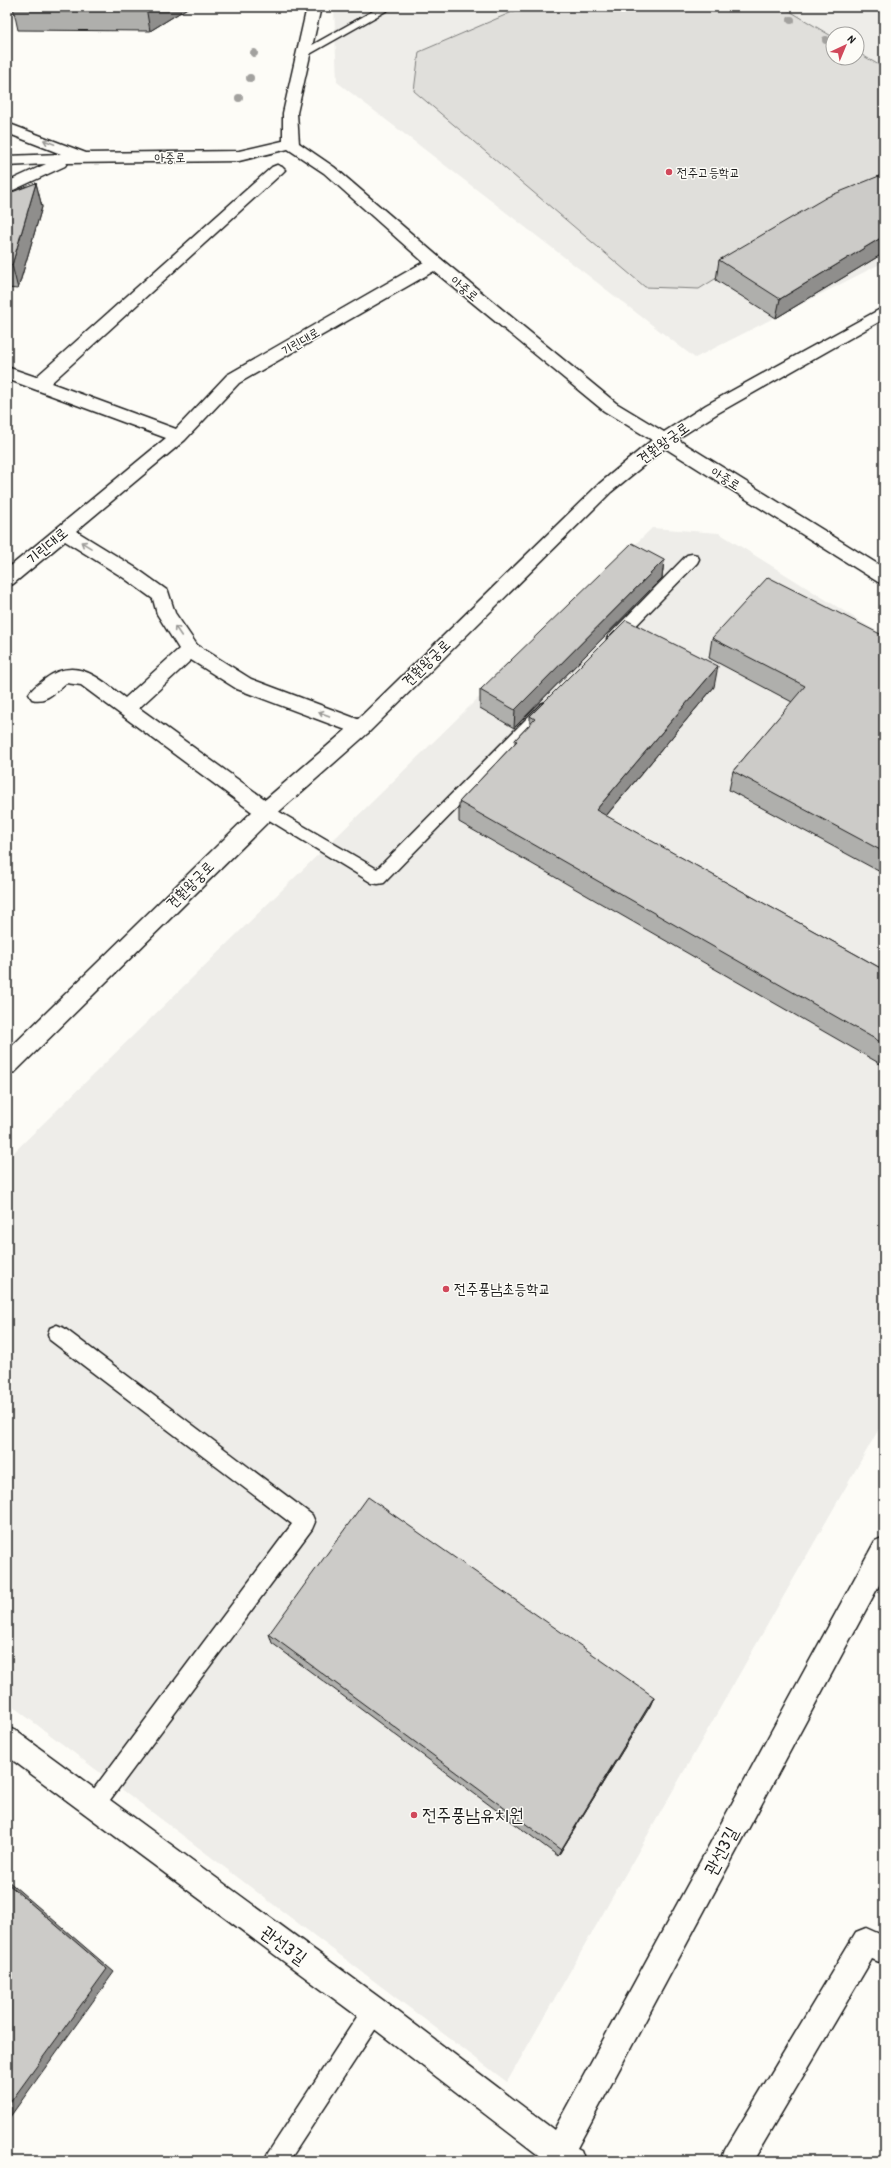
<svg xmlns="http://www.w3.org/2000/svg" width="891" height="2168" viewBox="0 0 891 2168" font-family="'Patrick Hand','Poor Story',sans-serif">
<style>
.built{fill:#eeede9;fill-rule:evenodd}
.green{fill:#e0dfdb;stroke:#7e7e7c}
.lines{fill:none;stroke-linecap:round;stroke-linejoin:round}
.service-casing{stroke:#1c1c1c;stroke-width:3}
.minor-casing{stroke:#1c1c1c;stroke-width:3}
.tertiary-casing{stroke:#1c1c1c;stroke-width:3}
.service{fill:#fdfcf7;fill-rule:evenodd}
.minor{fill:#fdfcf7;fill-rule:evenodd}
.tertiary{fill:#fdfcf7;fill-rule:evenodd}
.tree{fill:#a2a19e}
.wall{fill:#afafac;stroke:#1c1c1c}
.shaded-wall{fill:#8f8e8c;stroke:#1c1c1c}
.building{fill:#cccbc8;stroke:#1c1c1c}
.oneway{stroke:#989794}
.poi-dot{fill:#d1495b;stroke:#fdfcf7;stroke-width:1.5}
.labels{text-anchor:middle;stroke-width:3;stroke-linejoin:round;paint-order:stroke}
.far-street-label{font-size:13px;fill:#1c1c1c;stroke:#fdfcf7}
.far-poi-label{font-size:13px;fill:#1c1c1c;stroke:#fdfcf7;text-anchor:start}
.street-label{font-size:15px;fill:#1c1c1c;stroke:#fdfcf7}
.poi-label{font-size:15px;fill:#1c1c1c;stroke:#fdfcf7;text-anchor:start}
.near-poi-label{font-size:18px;fill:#1c1c1c;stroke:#fdfcf7;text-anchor:start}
.near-street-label{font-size:18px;fill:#1c1c1c;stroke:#fdfcf7}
</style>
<rect width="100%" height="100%" fill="#fdfcf7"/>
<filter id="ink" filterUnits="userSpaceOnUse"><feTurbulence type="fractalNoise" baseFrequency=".025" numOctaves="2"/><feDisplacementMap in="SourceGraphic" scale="8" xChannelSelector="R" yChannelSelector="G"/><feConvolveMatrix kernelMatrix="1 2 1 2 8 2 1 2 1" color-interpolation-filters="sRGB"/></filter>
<g filter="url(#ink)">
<g class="built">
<path d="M 334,7 L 884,7 L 884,262 L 695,358 L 337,82 ZM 833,34 L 857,34 L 857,58 L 833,58 Z"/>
<polygon points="652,528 719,533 884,636 884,1420 507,2082 7,1702 7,1159"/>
</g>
<polygon class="green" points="524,7 783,7 833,37 833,58 857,58 857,52 884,68 884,176 854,192 699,289 645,287 414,91 419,52"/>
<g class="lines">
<g class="service-casing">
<g id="service">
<polygon points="380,7 393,7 308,55 304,56 298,53"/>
<polygon points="692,554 697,555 699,559 697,563 619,643 614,644 609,643 607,639 609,635 687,555"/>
<polygon points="546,702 551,704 553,708 551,712 384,883 378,884 372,883 261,815 258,811 261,807 266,805 271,807 377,869 541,704"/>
<polygon points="57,1325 64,1328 312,1515 315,1522 312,1529 101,1812 94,1816 87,1812 83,1805 87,1798 292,1524 50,1340 48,1334 50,1328"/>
<polygon points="374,2000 382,2003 385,2011 382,2019 289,2161 264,2161 268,2153 366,2003"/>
</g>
</g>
<g class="minor-casing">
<g id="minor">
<polygon points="307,7 321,7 297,113 299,144 296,147 286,147 283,144 283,113"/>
<path d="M 277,165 L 282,167 L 285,170 L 282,173 L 51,383 L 176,429 L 227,375 L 429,259 L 441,259 L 443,263 L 441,267 L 239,383 L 185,440 L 76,531 L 136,568 L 168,591 L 175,613 L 197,645 L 251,679 L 368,723 L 371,728 L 368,733 L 361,735 L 354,733 L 237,689 L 191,660 L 139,708 L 273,805 L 276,811 L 273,817 L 266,819 L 259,817 L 81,685 L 66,683 C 55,692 46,703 32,699 L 29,694 C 33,687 39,684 45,679 C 76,655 100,679 125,698 L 179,649 L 157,614 L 153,599 L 124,578 L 65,541 L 13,584 L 7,586 L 7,569 L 166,438 L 7,379 L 7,367 L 36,377 L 272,167 Z"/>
<polygon points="884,1537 884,1576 577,2148 581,2150 585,2161 546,2161 364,2021 7,1756 7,1727 16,1731 384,2001 554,2130 875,1541"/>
<polygon points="866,1928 884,1936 884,1964 872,1959 753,2161 721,2161 725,2150 856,1932"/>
</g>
</g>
<g class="tertiary-casing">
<polygon id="tertiary" points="7,123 86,153 239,151 291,139 296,141 334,167 441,259 616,403 664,432 706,405 884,307 884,319 718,413 677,439 884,568 884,584 878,582 665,448 611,492 368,733 273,817 15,1072 7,1074 7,1051 259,805 354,723 599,484 652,440 604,411 429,267 324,173 288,149 239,161 67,163 65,166 7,193 7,182 46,164 7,166 7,156 61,154 7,133"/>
</g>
<use href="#service" class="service"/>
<use href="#minor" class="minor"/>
<use href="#tertiary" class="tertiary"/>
</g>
<g class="tree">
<circle cx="791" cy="20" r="4"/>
<circle cx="826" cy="40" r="4"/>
<circle cx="254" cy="53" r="4"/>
<circle cx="250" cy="78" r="4"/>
<circle cx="239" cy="98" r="4"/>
</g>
<g class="wall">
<polygon points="13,7 189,7 150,31 18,30"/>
<polygon points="36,183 42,207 18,289 7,288 7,194"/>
<polygon points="879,256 776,318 716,280 719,260"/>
<polygon points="664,560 662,578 514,728 480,708 480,690"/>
<polygon points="884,636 884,874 729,790 733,771 792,702 709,658 712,638"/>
<polygon points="714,687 606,816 884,970 884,1066 459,822 459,802 515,743 515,740 530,724 530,716"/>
<polygon points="269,1634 654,1697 650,1706 558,1856 272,1643"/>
</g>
<g class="shaded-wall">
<polygon points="146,7 189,7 150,31"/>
<polygon points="36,183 42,207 18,289 12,265"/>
<polygon points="884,236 884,254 879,256 776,318 780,299"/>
<polygon points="664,560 662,578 514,728 515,710"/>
<polygon points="718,666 714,687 594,830 596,810"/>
<polygon points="654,1697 650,1706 558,1856 561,1850"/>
<polygon points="7,1880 114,1972 7,2121"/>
</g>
<g class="building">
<polygon points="884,174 884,236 780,299 719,260 827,197"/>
<polygon points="36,183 12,265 7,265 7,194"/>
<polygon points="632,543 664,560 515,710 480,690"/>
<polygon points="768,577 884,636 884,852 733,771 805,686 712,638"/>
<polygon points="626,620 718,666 596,810 884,970 884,1044 459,802 517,741 515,740 535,719 530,716"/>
<polygon points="368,1497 654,1697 561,1850 269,1634"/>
<polygon points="7,1883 107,1969 7,2107"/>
</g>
<defs><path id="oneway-shaft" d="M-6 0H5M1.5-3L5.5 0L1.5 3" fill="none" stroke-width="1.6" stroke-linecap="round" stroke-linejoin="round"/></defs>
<g class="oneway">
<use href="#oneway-shaft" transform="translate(49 142) rotate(-159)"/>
<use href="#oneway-shaft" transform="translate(86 545) rotate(-148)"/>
<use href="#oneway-shaft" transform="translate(178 631) rotate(-124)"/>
<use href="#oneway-shaft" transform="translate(324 714) rotate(-160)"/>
</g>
</g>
<g class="poi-dot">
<circle cx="669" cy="172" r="4"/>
<circle cx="446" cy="1289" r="4"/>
<circle cx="414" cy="1815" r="4"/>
</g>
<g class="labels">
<g class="far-street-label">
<text transform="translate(170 157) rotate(-1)" y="5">아중로</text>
<text transform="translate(465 288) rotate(40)" y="5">아중로</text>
<text transform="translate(300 341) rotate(-30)" y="5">기린대로</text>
<text transform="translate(726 478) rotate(32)" y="5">아중로</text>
</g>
<g class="far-poi-label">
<text x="677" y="177">전주고등학교</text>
</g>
<g class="street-label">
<text transform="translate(663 443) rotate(-36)" y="5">견훤왕궁로</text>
<text transform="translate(47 546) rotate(-40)" y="5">기린대로</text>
<text transform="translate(426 663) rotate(-44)" y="5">견훤왕궁로</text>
<text transform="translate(190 885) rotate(-45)" y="5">견훤왕궁로</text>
</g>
<g class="poi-label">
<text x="454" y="1294">전주풍남초등학교</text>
</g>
<g class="near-poi-label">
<text x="422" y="1821">전주풍남유치원</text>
</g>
<g class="near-street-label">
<text transform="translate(721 1851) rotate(-62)" y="6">관선3길</text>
<text transform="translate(284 1945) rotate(36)" y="6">관선3길</text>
</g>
</g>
<rect width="891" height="2168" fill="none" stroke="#fdfcf7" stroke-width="24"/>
<rect x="12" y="12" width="867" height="2144" fill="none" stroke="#1c1c1c" stroke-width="1.5" filter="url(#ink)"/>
<g transform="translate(845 46) rotate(44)"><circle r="19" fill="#fdfcf7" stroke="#a3a29f"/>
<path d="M0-3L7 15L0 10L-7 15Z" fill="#d1495b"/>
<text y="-6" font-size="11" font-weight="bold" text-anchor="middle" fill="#1c1c1c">N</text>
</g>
</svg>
